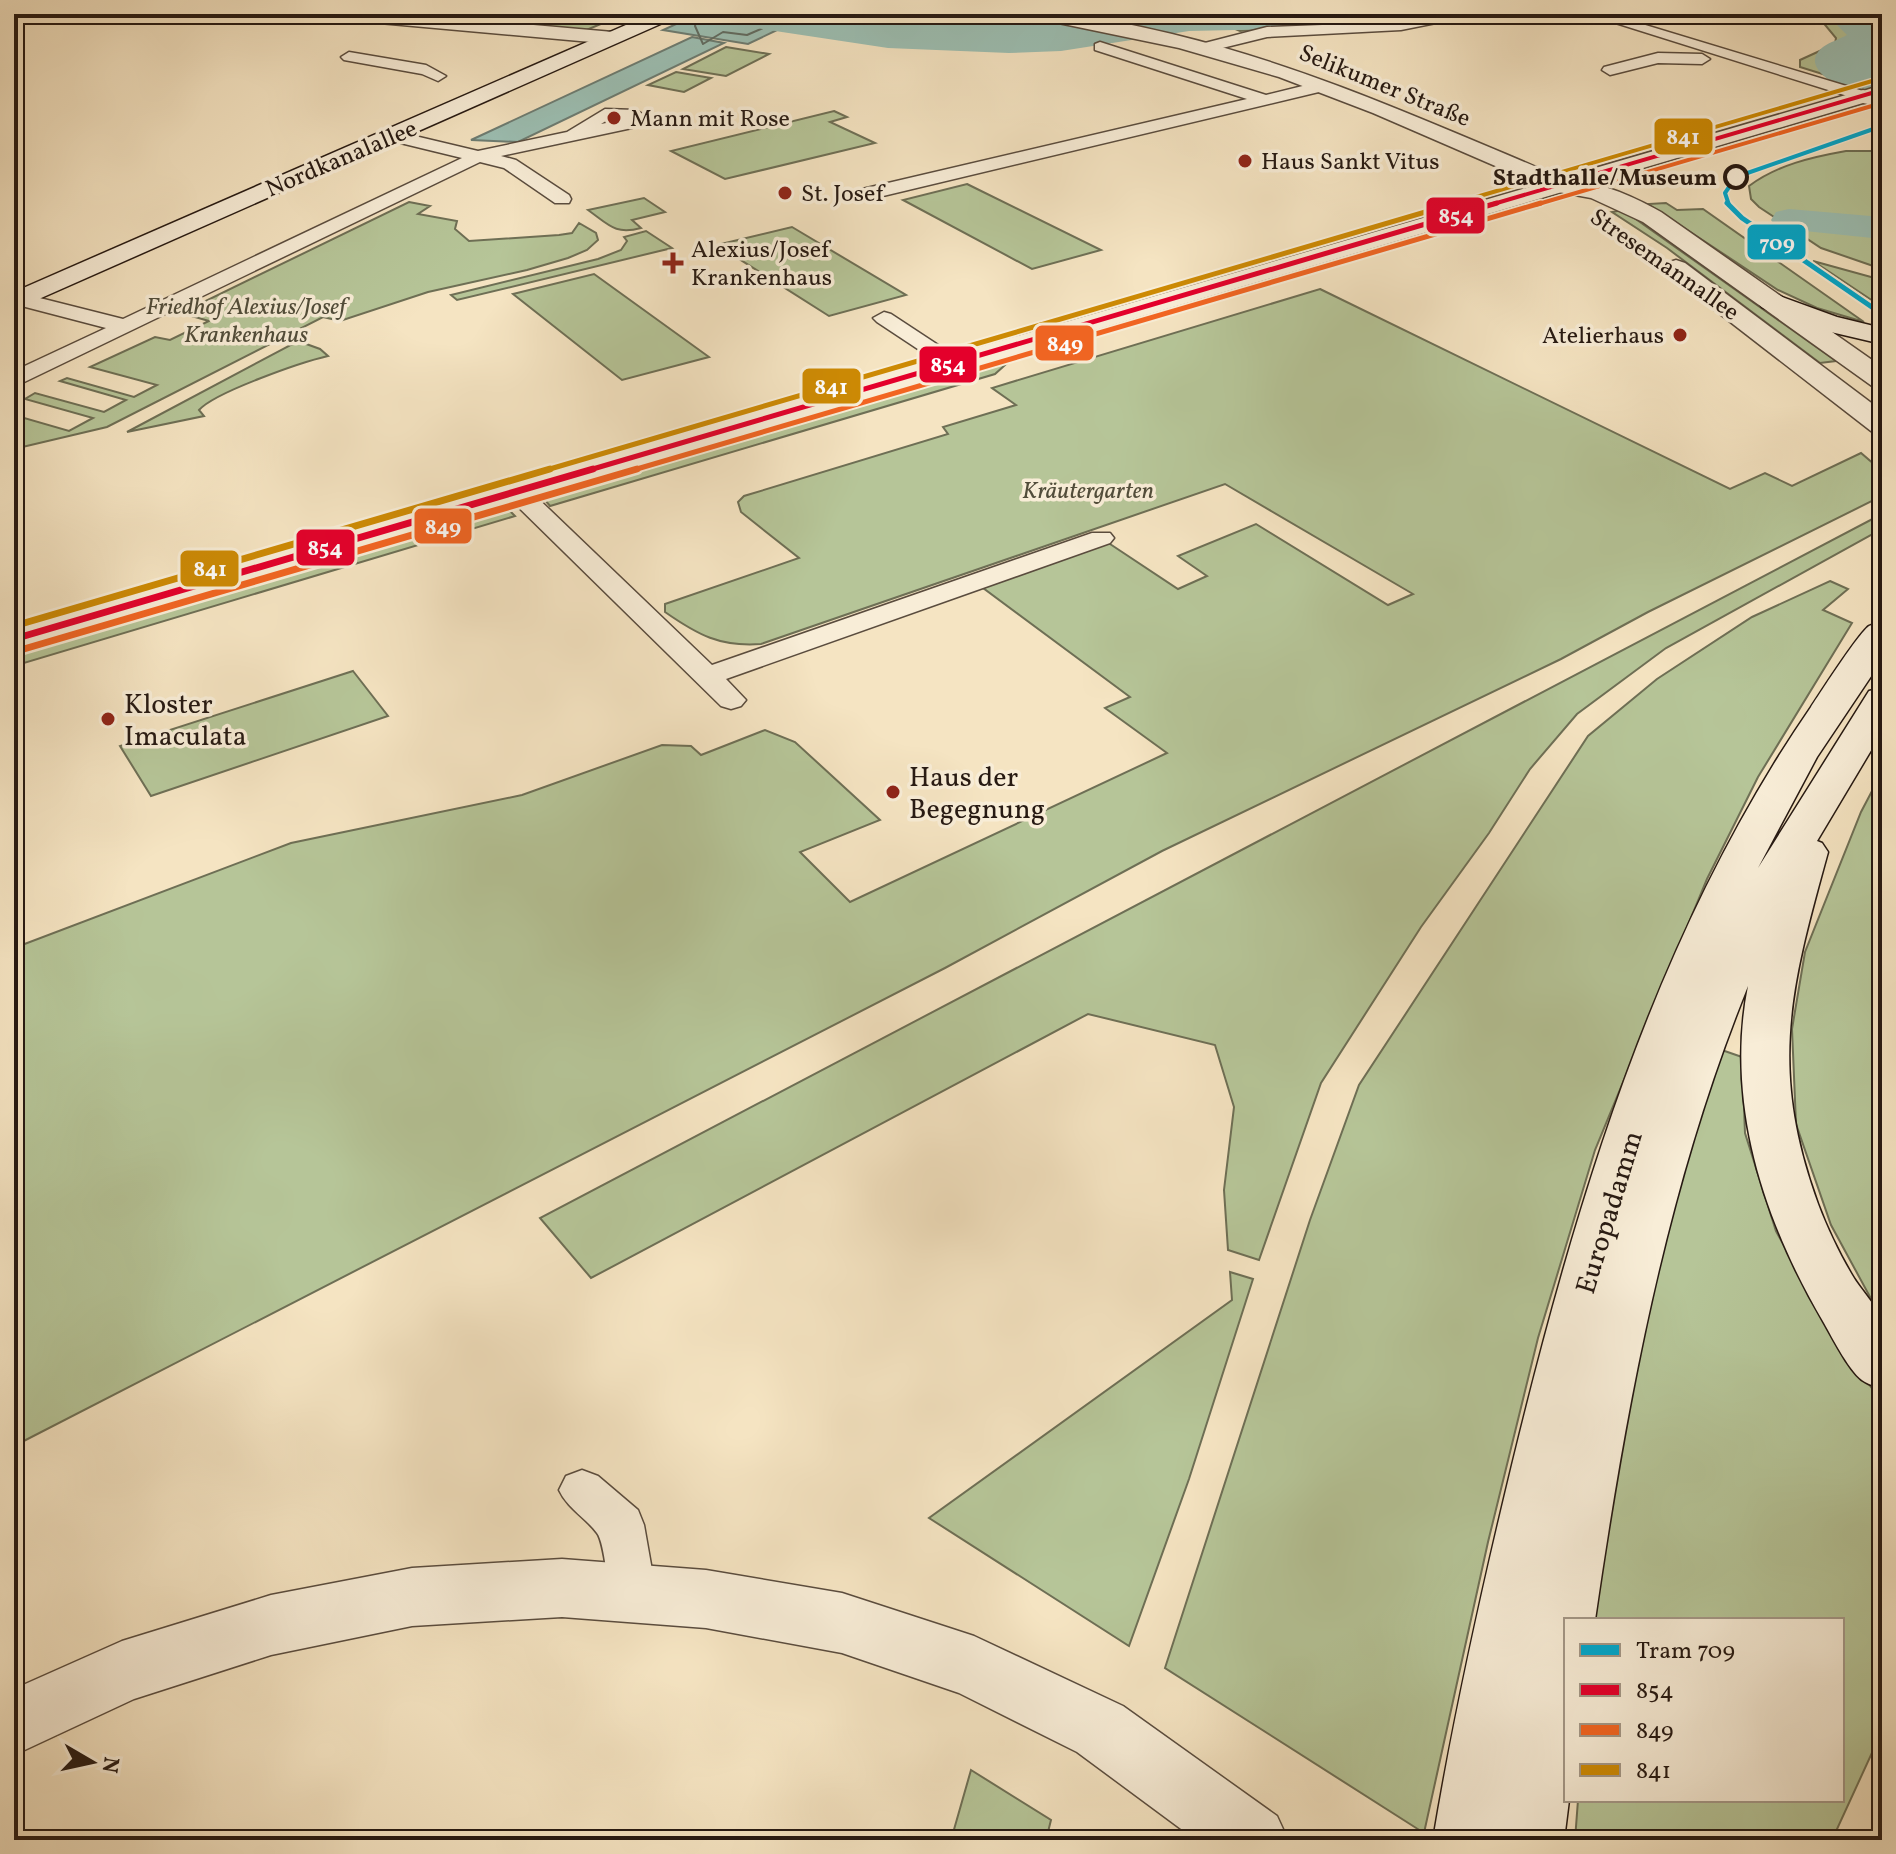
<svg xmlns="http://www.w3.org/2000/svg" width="1896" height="1854" viewBox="0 0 1896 1854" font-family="Vollkorn,serif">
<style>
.green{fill:#b6c598;stroke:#6e6f55;stroke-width:2}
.water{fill:#9cbfb3;stroke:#6d7d73;stroke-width:2}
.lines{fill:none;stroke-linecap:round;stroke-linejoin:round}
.shore{stroke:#616c62;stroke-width:2}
.canal{fill:#9cbfb3;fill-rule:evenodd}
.river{fill:#9cbfb3;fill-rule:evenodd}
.service-casing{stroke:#5a4c3e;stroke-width:3}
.minor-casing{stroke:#5a4c3e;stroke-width:3}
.tertiary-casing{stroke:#5a4c3e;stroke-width:3}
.secondary-casing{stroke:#261912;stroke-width:3}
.service{fill:#f8edd7;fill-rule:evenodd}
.minor{fill:#f8edd7;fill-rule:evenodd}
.tertiary{fill:#f8edd7;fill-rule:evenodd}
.secondary{fill:#f8edd7;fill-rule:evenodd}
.bus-1-far2-casing{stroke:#f8edd7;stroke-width:7}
.bus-1-far1-casing{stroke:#f8edd7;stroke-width:9}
.bus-1-casing{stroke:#f8edd7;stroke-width:12}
.bus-2-far2-casing{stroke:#f8edd7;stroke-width:7}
.bus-2-far1-casing{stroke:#f8edd7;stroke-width:9}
.bus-2-casing{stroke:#f8edd7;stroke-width:12}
.bus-3-far2-casing{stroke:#f8edd7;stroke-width:7}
.bus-3-far1-casing{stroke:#f8edd7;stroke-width:9}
.bus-3-casing{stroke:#f8edd7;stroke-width:12}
.bus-1-far2{stroke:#e4002b;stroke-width:4}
.bus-1-far1{stroke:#e4002b;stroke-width:5}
.bus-1{stroke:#e4002b;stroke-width:7}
.bus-2-far2{stroke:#f26522;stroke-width:4}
.bus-2-far1{stroke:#f26522;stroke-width:5}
.bus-2{stroke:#f26522;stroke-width:7}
.bus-3-far2{stroke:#cd8a04;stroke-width:4}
.bus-3-far1{stroke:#cd8a04;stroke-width:5}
.bus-3{stroke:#cd8a04;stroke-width:7}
.tram-1-far1-casing{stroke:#f8edd7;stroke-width:7}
.tram-1-casing{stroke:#f8edd7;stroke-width:9}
.tram-1-far1{stroke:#00a9ce;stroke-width:4}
.tram-1{stroke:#00a9ce;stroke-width:5}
.poi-dot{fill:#8f2418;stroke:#f8edd7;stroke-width:3}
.stop-dot{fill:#f8edd7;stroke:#261912;stroke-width:4}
.labels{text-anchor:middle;stroke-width:7;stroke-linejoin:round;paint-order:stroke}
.far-street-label{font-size:24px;fill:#261912;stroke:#f8edd7}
.far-poi-label{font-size:24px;fill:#261912;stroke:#f8edd7;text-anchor:start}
.far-stop-label{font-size:24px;font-weight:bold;fill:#261912;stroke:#f8edd7;text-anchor:end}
.far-park-label{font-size:24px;font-style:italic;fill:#514d3a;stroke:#f8edd7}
.poi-label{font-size:28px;fill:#261912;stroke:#f8edd7;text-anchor:start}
.street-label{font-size:28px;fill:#261912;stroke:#f8edd7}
.line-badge{stroke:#f8edd7;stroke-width:3}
.badge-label{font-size:22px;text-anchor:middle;font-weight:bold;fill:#fff}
</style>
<rect width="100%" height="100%" fill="#f5e4c2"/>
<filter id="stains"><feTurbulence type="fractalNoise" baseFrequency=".0025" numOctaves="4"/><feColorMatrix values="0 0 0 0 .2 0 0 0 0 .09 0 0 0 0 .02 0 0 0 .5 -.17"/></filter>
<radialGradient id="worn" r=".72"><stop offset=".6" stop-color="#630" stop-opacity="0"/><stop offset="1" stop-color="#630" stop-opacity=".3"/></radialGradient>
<g class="green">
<polygon points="413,14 625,14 584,31 410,16"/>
<polygon points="1403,14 1422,16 1405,22 1383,24 1298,25 1240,31 1216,21 1361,18"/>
<polygon points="1816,14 1882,14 1882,72 1848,82 1800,67 1800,60 1835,44 1836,38"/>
<polygon points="726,47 769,54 726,76 683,69"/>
<polygon points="676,72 711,78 684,92 648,85"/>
<polygon points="834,111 847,117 830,122 875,143 725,179 671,151"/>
<path d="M 1846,151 L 1882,151 L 1882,269 L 1821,248 L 1759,207 L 1751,199 L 1749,186 C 1777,165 1812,157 1846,151 Z"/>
<polygon points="967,184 1101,250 1032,269 903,200"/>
<path d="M 644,198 L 665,212 L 632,220 L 641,228 C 615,235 609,225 588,210 Z"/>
<polygon points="409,202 430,206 418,214 457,221 455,229 469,241 559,235 572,233 579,223 596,233 598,240 587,250 568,258 527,270 428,292 340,321 323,317 107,427 14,449 14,415 69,431 93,418 25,399 35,393 104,412 126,400 60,381 67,378 134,397 157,385 90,367 155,337 170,340 209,321 181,313"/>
<polygon points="1666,203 1677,210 1703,209 1864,322 1817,308 1778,290 1648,204"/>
<polygon points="1623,210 1836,361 1820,363 1667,248 1612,212"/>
<polygon points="792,227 906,295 829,316 717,245"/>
<polygon points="646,231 672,248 457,300 451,295 598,259 621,250 627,241 624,237"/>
<polygon points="1813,261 1882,280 1882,307"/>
<polygon points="594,274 709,357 622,380 513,294"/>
<path d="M 1320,289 L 1730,489 L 1765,473 L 1792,486 L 1861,453 L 1882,471 L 1882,496 L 1648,612 L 1561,659 L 1162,851 L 945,968 L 14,1446 L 14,948 L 291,843 L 522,795 L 662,745 L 691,746 L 701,755 L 765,730 L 795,742 L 880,820 L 800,852 L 850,902 L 1167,753 L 1105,708 L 1130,697 L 975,582 L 1101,538 L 1178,589 L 1207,576 L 1178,556 L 1256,524 L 1388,605 L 1413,594 L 1225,484 L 761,644 C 720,647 698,635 665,612 L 665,604 L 799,558 L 741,512 L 738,502 L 744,496 L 948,434 L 943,427 L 1016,405 L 992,388 Z"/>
<path d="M 298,341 L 320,349 L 328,356 C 302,362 215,392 199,410 L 204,416 L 127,432 Z"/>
<polygon points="1015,356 995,374 550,506 545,500 551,493"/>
<polygon points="505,506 515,516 14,666 14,651"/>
<polygon points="1882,514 1882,529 1666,648 1577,714 1530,769 1489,833 1421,927 1321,1083 1259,1260 1228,1250 1224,1190 1234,1107 1215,1045 1088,1014 591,1278 540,1218"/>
<polygon points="1830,581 1848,589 1823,610 1852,623 1758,777 1707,879 1595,1150 1538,1338 1488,1542 1424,1833 1165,1668 1310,1220 1359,1085 1588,736 1657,679 1752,617"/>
<polygon points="353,671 388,716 151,796 120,746"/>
<polygon points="1882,772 1882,1319 1831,1225 1796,1124 1792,1029 1805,952 1861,812"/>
<polygon points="1716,1048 1742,1057 1745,1133 1776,1231 1838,1345 1882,1401 1882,1731 1832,1840 1575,1840 1578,1800 1842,1800 1842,1620 1592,1620 1632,1386 1677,1180"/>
<polygon points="1230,1272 1253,1279 1189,1479 1129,1646 929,1518 1232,1300"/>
<polygon points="971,1770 1051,1820 1046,1840 951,1840"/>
</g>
<g class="water">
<path d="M 698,14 L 814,14 L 873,24 L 949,29 L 1064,28 L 1096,35 C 991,53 896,44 792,28 L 777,30 L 748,44 L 663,30 Z"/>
<polygon points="1155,14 1194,14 1199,20 1170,28 1140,20"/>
<polygon points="1209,14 1403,14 1361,18 1216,21"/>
<polygon points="692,37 724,43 518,142 471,140"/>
</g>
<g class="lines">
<polyline class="shore" points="698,14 695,26 703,44 723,32 747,35 779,21 818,24 821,14"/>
<polygon class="canal" points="1789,209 1882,217 1882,239 1776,228 1771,220 1776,212"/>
<g class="river">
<polygon points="732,14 857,14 888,18 1009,23 1061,21 1112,14 1365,14 1358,24 1341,28 1189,31 1061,51 1009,53 888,48 756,28 739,24"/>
<path d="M 1826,14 L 1882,16 L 1882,56 L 1873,61 L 1882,66 L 1882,88 C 1876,89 1869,92 1863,92 C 1844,92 1796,68 1823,47 C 1830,42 1840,39 1847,35 Z"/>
</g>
<g class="service-casing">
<g id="service">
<polygon points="1099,14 1120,14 1090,26 1083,22"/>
<polygon points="1439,14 1468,14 1461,18 1401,30 1267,37 1202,53 1194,48 1197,45 1267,27 1401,22"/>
<polygon points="1587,14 1609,14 1863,91 1882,85 1882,95 1857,99"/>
<polygon points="1100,42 1266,95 1323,81 1331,86 1323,91 858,202 849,196 858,190 1247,99 1095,50 1095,44"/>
<polygon points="349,52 426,65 446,76 438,81 422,74 344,60 341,57"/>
<polygon points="1658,53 1702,54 1710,59 1702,64 1658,63 1610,75 1602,70 1604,67"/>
<path d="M 605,109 L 636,110 L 644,115 L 641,123 L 632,128 L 501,156 L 516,160 L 569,195 L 571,199 L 569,203 L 555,203 L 504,168 L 480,162 L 14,387 L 14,371 L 106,328 L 14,304 L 14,294 L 20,293 L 123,319 L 462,158 L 388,140 L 385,136 L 388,132 L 394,131 L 478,151 L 567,132 ZM 609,119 L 622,120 L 601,124 Z"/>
<polygon points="884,312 891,314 967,364 964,369 948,369 877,322 873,318"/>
<polygon points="517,485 526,487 712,665 1092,533 1110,533 1114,538 1110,543 726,679 746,700 741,706 731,709 721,706 508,497 505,492 508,487"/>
<path d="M 582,1470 L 598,1476 L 638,1510 L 644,1525 L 656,1593 L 649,1609 L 632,1615 L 615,1609 C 606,1589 606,1545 597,1533 C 585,1517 568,1509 559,1490 L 566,1476 Z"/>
</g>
</g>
<g class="minor-casing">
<g id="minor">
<polygon points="337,14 410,14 613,32 623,38 613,44 346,20"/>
<polygon points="1863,90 1882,95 1882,107 1863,103 14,650 14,628"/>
<polygon points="562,1559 706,1570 842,1593 974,1636 1123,1706 1277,1816 1288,1840 1196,1840 1077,1752 959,1693 842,1653 706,1628 562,1617 412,1626 271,1655 134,1699 14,1755 14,1689 122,1641 271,1595 412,1568"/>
</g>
</g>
<g class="tertiary-casing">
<g id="tertiary">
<path d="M 1035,14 C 1082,14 1126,23 1172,34 C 1301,65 1420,118 1541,169 C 1563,178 1584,181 1605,187 C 1625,193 1643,202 1661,212 L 1882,367 L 1882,389 L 1872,386 L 1643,222 L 1591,198 L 1553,191 L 1373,113 L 1279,77 L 1179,48 L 1044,20 Z"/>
<polygon points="1676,260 1685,263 1882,411 1882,434 1871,431 1667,273 1663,268 1667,263"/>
</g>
</g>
<g class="secondary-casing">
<g id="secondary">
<polygon points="651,14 676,14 674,18 14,310 14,292"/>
<polygon points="1771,293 1837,317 1882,328 1882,344 1818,329 1762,307 1758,301 1762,295"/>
<path d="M 1882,623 L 1882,660 L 1817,757 L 1758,868 L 1869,691 L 1882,688 L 1882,732 L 1817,841 L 1822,843 L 1828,852 C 1791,986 1768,1067 1818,1204 C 1827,1228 1839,1253 1852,1275 C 1860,1289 1877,1306 1882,1321 C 1887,1336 1882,1372 1882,1388 C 1877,1387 1870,1385 1865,1382 C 1851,1375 1832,1337 1824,1323 C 1764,1221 1725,1104 1748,986 C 1666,1187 1626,1406 1595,1620 L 1566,1620 L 1566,1800 L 1569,1800 L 1564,1840 L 1433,1840 C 1454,1714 1482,1589 1512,1465 C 1576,1202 1656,932 1811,707 C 1821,692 1858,634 1869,626 C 1873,624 1878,624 1882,623 Z"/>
</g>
</g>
<use href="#service" class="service"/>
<use href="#minor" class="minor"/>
<use href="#tertiary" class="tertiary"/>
<use href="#secondary" class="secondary"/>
<g class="bus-1-far2-casing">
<polyline id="bus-1-far2" points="1490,205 1882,90"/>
</g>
<g class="bus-1-far1-casing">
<polyline id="bus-1-far1" points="586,471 1497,203"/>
</g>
<g class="bus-1-casing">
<polyline id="bus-1" points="14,639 593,469"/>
</g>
<g class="bus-2-far2-casing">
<polyline id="bus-2-far2" points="1535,205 1882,103"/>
</g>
<g class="bus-2-far1-casing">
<polyline id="bus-2-far1" points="630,471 1541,203"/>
</g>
<g class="bus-2-casing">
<polyline id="bus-2" points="17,651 637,469"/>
</g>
<g class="bus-3-far2-casing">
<polyline id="bus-3-far2" points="1449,205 1879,79"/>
</g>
<g class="bus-3-far1-casing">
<polyline id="bus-3-far1" points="543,471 1456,203"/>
</g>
<g class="bus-3-casing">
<polyline id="bus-3" points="14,626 550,469"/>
</g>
<use href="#bus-1-far2" class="bus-1-far2"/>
<use href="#bus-1-far1" class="bus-1-far1"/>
<use href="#bus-1" class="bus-1"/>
<use href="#bus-2-far2" class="bus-2-far2"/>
<use href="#bus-2-far1" class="bus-2-far1"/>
<use href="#bus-2" class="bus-2"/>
<use href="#bus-3-far2" class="bus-3-far2"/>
<use href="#bus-3-far1" class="bus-3-far1"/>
<use href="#bus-3" class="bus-3"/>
<g class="tram-1-far1-casing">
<polyline id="tram-1-far1" points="1729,205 1725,193 1736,177 1882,126"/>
</g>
<g class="tram-1-casing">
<polyline id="tram-1" points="1727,203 1742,218 1882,314"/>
</g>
<use href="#tram-1-far1" class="tram-1-far1"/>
<use href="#tram-1" class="tram-1"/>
</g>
<g class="poi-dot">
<circle cx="614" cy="118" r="8"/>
<circle cx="1245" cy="161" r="8"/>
<circle cx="785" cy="193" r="8"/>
<path d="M669 251h8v8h8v8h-8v8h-8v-8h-8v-8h8z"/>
<circle cx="1680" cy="335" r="8"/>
<circle cx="108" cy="719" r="8"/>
<circle cx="893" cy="792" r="8"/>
</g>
<circle class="stop-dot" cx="1736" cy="177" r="11"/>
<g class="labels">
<g class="far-street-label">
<text transform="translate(1385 85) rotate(22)" y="8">Selikumer Straße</text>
<text transform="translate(341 158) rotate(-23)" y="8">Nordkanalallee</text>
<text transform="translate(1665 264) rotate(35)" y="8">Stresemannallee</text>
</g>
<g class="far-poi-label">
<text x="630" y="126">Mann mit Rose</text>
<text x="1261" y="169">Haus Sankt Vitus</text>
<text x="801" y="201">St. Josef</text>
<text x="691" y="257">Alexius/Josef<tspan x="691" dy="28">Krankenhaus</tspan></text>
<text x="1664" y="343" text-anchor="end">Atelierhaus</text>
</g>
<g class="far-stop-label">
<text x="1717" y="185">Stadthalle/Museum</text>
</g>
<g class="far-park-label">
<text x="246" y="314">Friedhof Alexius/Josef<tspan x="246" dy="28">Krankenhaus</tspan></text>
<text x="1088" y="498">Kräutergarten</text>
</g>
<g class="poi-label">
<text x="124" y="713">Kloster<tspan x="124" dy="32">Imaculata</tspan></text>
<text x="909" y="786">Haus der<tspan x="909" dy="32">Begegnung</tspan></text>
</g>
<g class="street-label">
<text transform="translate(1608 1212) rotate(-73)" y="10">Europadamm</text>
</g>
</g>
<g class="line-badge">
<rect x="1653" y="117" width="61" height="39" rx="8" fill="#cd8a04"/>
<rect x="1425" y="196" width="61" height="39" rx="8" fill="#e4002b"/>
<rect x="1746" y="223" width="61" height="38" rx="8" fill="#00a9ce"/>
<rect x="1034" y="324" width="61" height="38" rx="8" fill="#f26522"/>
<rect x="918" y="345" width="60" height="39" rx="8" fill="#e4002b"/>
<rect x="801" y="367" width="61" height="38" rx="8" fill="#cd8a04"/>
<rect x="413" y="507" width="60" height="38" rx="8" fill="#f26522"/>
<rect x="295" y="528" width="61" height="39" rx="8" fill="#e4002b"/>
<rect x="179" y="549" width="61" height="39" rx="8" fill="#cd8a04"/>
</g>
<g class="badge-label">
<text x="1683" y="144">841</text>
<text x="1456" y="223">854</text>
<text x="1777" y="250">709</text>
<text x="1065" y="351">849</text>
<text x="948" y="372">854</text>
<text x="831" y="394">841</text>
<text x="443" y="534">849</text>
<text x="325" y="555">854</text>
<text x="210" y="576">841</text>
</g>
<rect width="1896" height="1854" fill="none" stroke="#f5e4c2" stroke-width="48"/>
<rect x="16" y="16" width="1864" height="1822" fill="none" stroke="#261912" stroke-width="4"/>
<rect x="24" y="24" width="1848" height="1806" fill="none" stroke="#261912" stroke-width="2"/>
<rect x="1564" y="1618" width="280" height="184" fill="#f8edd7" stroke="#a49888" stroke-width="2"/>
<rect x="1580" y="1644" width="40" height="12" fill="#00a9ce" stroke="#a49888" stroke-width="2"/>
<text x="1636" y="1658" font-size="24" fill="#261912">Tram 709</text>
<rect x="1580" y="1684" width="40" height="12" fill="#e4002b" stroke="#a49888" stroke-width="2"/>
<text x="1636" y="1698" font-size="24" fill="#261912">854</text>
<rect x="1580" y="1724" width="40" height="12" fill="#f26522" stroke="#a49888" stroke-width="2"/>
<text x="1636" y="1738" font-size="24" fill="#261912">849</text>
<rect x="1580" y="1764" width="40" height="12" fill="#cd8a04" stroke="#a49888" stroke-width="2"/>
<text x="1636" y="1778" font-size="24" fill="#261912">841</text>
<g transform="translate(92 1762) rotate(99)" stroke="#f8edd7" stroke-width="6" paint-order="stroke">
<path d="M0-6L14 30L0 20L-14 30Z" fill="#261912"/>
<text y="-12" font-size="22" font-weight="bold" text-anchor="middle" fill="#261912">N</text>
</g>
<rect width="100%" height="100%" filter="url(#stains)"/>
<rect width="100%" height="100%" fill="url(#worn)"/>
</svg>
